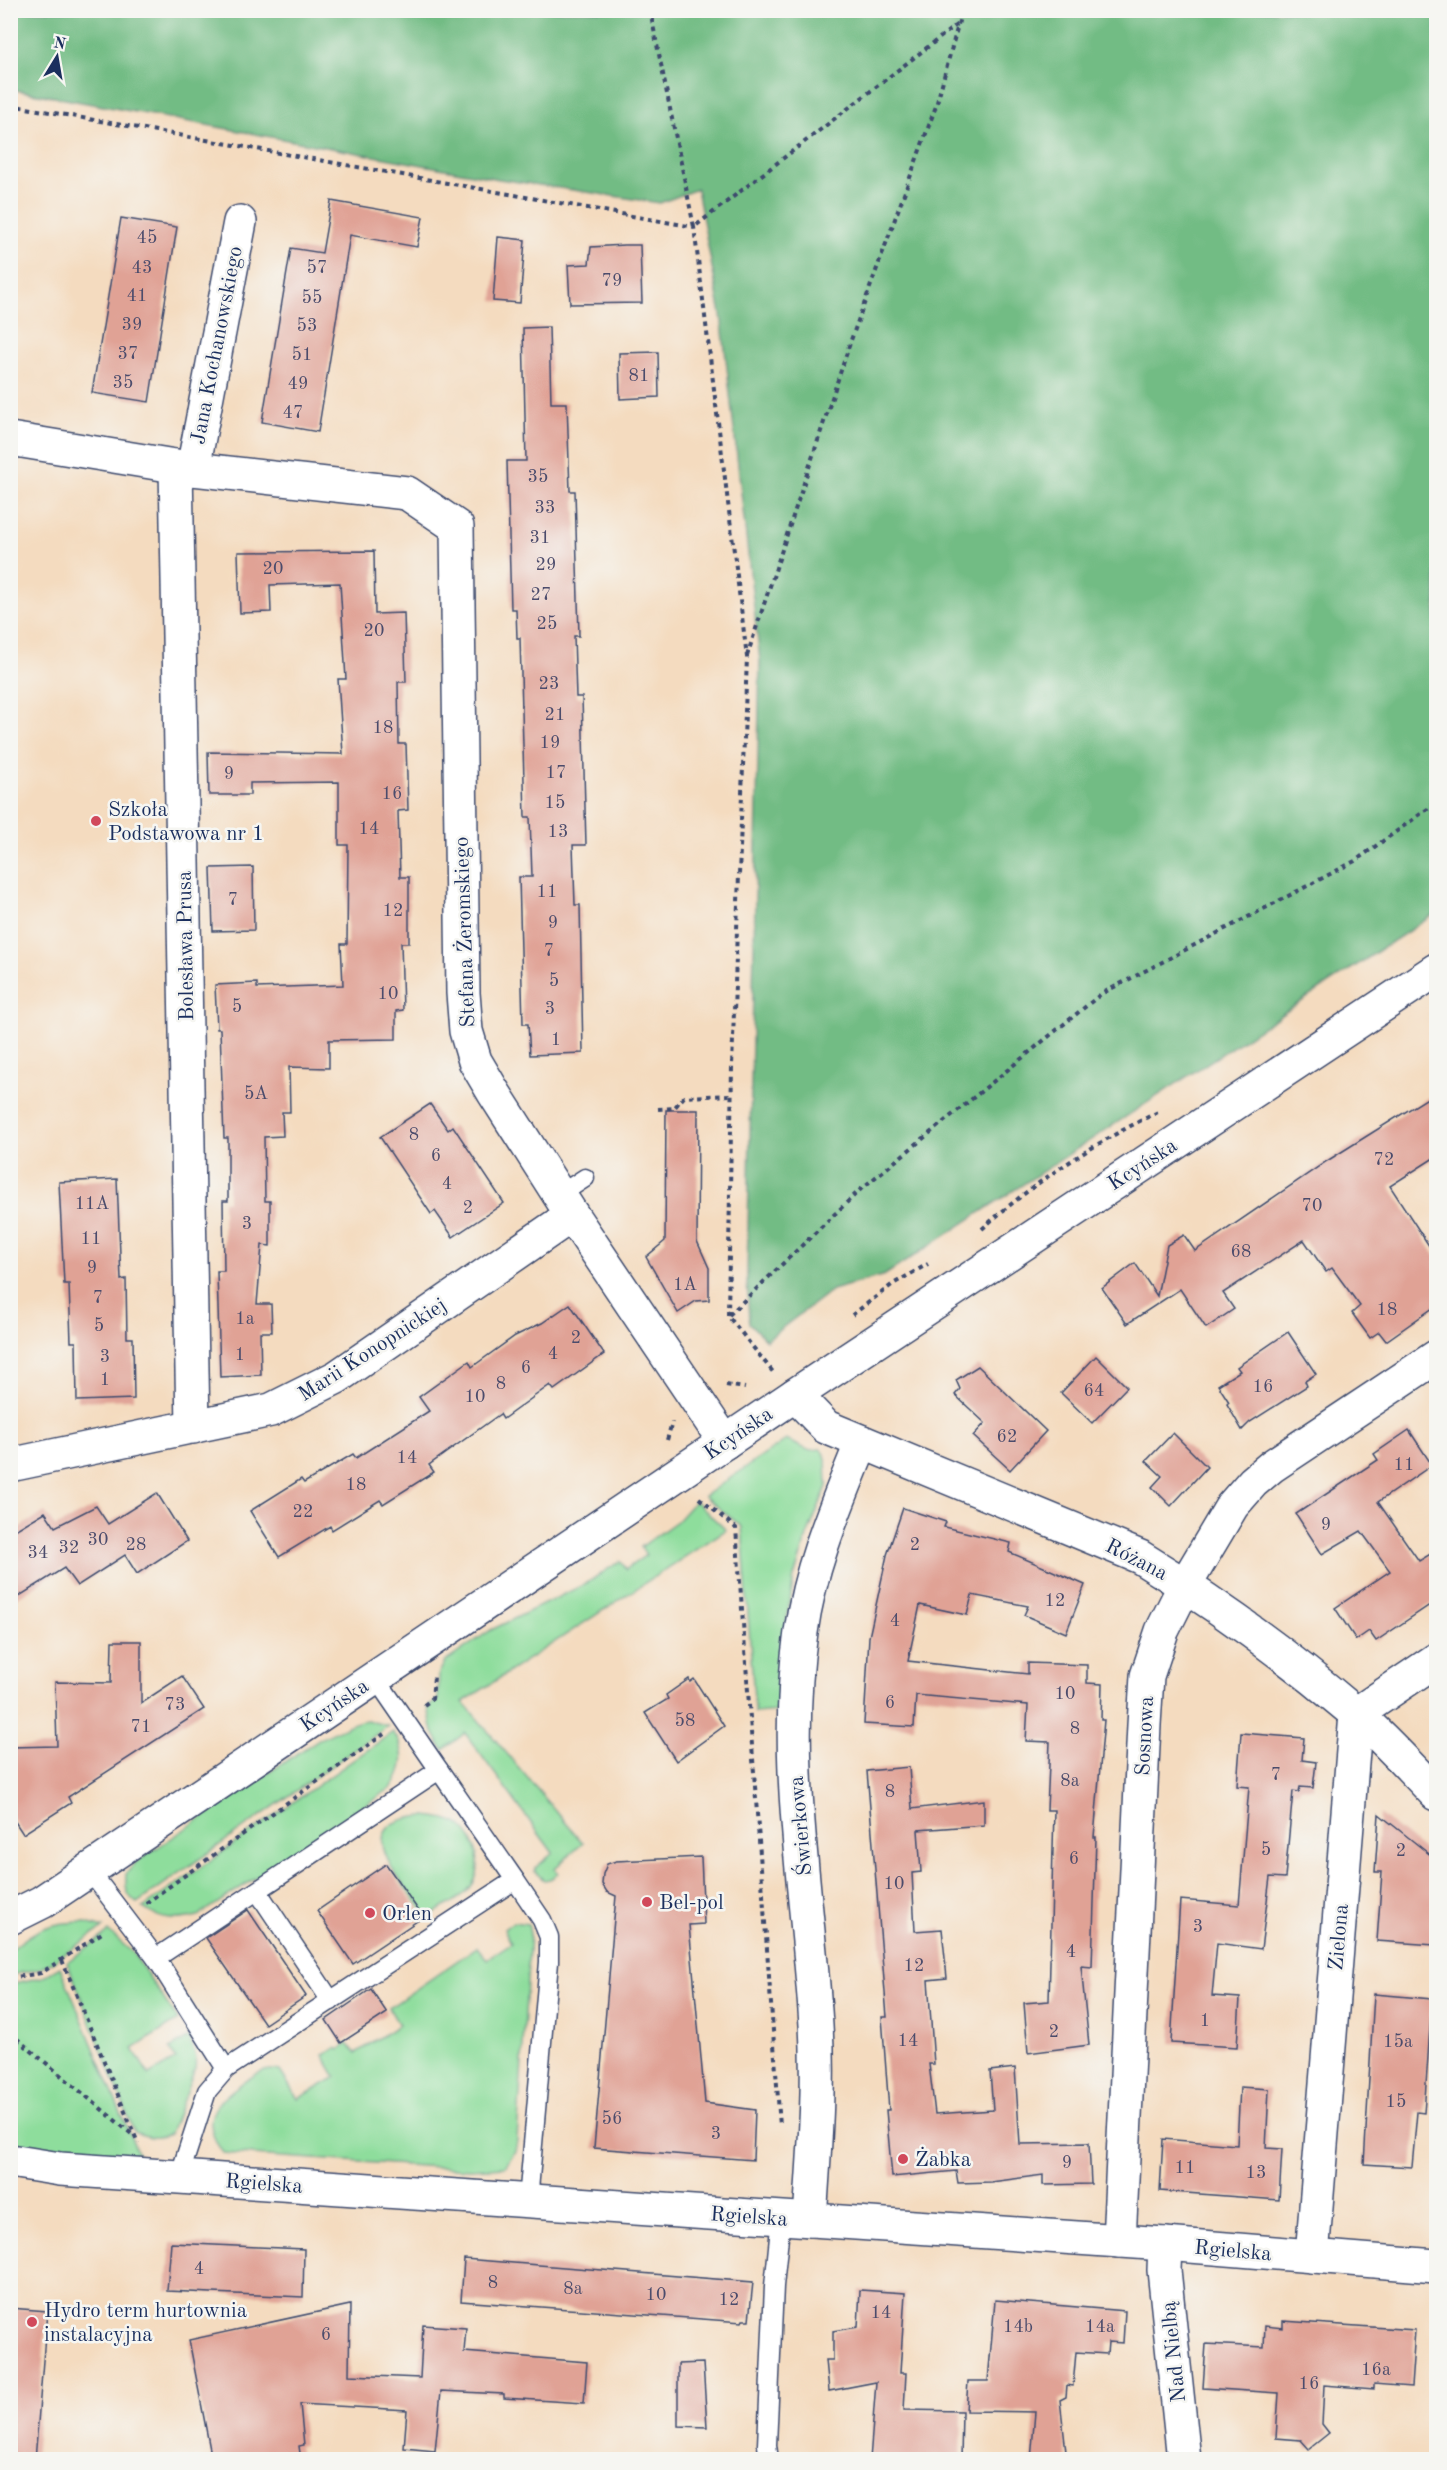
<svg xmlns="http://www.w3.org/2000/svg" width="1447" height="2470" viewBox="0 0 1447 2470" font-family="'Old Standard TT',serif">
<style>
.green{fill:#8edd9c;stroke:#54867d;stroke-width:1.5}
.forest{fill:#72bc84;stroke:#467671;stroke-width:1.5}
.building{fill:#e0a295}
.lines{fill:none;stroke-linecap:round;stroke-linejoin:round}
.service-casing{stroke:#3c496d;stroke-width:21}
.minor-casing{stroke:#3c496d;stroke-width:36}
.tertiary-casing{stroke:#3c496d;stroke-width:36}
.path{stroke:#3c496d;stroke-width:4;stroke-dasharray:4.5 4.5;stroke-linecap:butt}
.service{stroke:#fff;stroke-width:18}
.minor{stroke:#fff;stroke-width:33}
.tertiary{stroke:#fff;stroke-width:33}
.poi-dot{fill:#d1495b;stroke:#f6f6f2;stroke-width:2}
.labels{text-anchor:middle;stroke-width:5;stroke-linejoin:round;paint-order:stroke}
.number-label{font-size:18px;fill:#4c4c6c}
.street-label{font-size:21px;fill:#1b2f5e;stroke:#f6f6f2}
.poi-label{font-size:21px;fill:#1b2f5e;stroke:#f6f6f2;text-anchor:start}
</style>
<rect width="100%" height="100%" fill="#f6f6f2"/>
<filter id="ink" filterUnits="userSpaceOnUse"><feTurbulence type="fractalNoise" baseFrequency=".0167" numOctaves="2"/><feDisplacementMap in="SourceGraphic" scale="12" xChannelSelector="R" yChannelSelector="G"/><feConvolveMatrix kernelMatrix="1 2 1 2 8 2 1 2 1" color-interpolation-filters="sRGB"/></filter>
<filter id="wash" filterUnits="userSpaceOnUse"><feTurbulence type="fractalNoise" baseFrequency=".008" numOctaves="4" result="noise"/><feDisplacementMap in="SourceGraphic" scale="24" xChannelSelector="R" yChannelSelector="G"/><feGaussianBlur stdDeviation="1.35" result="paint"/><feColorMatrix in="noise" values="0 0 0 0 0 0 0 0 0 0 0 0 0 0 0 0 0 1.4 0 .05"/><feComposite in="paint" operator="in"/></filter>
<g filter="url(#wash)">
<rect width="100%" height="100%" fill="#f4dbbf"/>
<g class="green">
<polygon points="786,1440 808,1450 821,1449 826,1458 827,1486 807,1536 794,1577 781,1653 778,1711 755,1713 742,1527 704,1496"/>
<polygon points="695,1501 726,1530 463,1702 583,1843 555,1868 558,1874 550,1879 544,1880 535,1872 535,1868 553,1853 465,1733 443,1750 433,1732 428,1707 438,1700 439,1673 445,1662 491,1630 587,1583 620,1561 626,1569 646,1555 641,1547 677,1521"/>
<path d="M 367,1720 L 388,1726 L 137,1903 C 126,1896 125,1886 126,1874 L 136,1862 L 319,1739 C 335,1734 351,1721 367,1720 Z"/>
<path d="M 393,1732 C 407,1750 405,1770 391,1788 L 198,1916 C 178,1921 160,1921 143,1908 Z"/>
<path d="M 426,1816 C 436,1817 449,1819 458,1824 C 478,1838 486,1873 467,1891 C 457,1902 440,1909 428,1917 C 402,1882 342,1821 426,1816 Z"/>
<path d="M 83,1922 L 103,1928 L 49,1964 L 39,1969 L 11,1975 L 11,1950 C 35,1929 50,1922 83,1922 Z"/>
<path d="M 513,1922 L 528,1924 L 530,1934 L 517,2140 L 515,2151 L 505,2167 L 469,2169 L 223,2153 C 200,2121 212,2104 241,2084 C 255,2075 263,2067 280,2071 L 298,2099 L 336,2077 L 323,2055 L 336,2048 L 339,2050 L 347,2044 L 356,2053 L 399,2025 L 389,2008 L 477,1947 L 487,1959 L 511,1943 L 504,1929 Z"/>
<path d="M 109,1932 L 133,1953 L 178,2020 L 133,2049 L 149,2075 L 176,2059 L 170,2049 L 189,2037 L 196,2058 L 195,2068 L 170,2134 C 157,2140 148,2137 134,2132 L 67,1962 Z"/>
<polygon points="60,1967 138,2154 121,2157 11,2145 10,1984 43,1977"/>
</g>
<polygon class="forest" points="10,11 1436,11 1436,913 885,1275 832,1290 766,1340 749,1323 747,1277 760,661 721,314 697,189 660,203 499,179 11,89"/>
<g id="blocks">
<g class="building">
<polygon points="331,201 423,217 417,247 350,235 318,432 262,422 291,248 322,253"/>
<polygon points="121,218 177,227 149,402 92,393"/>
<polygon points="498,237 525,240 520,303 493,301"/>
<polygon points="624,245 640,245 642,303 570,304 568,265 589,264 591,247"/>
<polygon points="549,327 551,403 567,403 570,491 575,491 579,636 574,636 576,697 582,697 586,845 573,845 575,905 580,905 583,1053 530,1055 528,1024 523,1024 519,877 532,877 530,817 525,817 520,638 517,638 516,609 511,609 507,461 526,461 523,328"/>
<polygon points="658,352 659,397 620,399 619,353"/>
<polygon points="374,551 375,614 404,613 406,682 398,682 399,744 406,744 408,810 398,811 400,877 409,877 409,943 401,943 403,1010 396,1011 396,1039 329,1040 329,1068 289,1067 290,1112 282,1112 283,1136 264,1137 265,1201 270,1201 270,1246 262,1245 257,1304 271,1304 272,1332 260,1332 261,1375 220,1377 217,1271 224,1271 223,1201 228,1201 228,1138 224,1138 220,1029 217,1029 215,985 257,983 257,988 343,985 341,944 347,944 348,845 339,845 339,782 250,783 250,795 209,795 208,752 343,754 338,679 346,679 340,583 270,585 271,612 240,613 238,552"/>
<polygon points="253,867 254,930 213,931 211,868"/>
<polygon points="1437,1092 1437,1156 1390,1186 1437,1258 1437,1305 1386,1341 1379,1332 1370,1338 1352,1313 1360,1306 1332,1268 1326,1272 1304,1240 1223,1293 1234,1309 1206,1328 1180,1289 1127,1324 1102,1288 1135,1263 1157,1296 1167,1245 1184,1235 1195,1251 1327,1161"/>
<polygon points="430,1104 448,1130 453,1126 504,1203 453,1237 435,1211 431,1214 380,1137"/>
<polygon points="666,1110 698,1110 697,1241 709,1268 709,1300 696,1301 678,1313 646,1257 665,1241"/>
<polygon points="117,1179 121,1280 126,1279 127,1338 133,1338 134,1399 77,1401 76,1342 71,1342 69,1284 64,1284 59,1182"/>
<polygon points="570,1304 604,1354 554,1390 550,1385 503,1419 500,1414 429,1465 434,1472 383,1504 380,1500 332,1530 330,1526 279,1557 250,1511 301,1479 304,1483 353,1454 356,1458 429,1411 419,1397 469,1361 472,1367 515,1336 542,1323"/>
<polygon points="1288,1332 1316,1374 1305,1381 1307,1386 1250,1422 1242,1430 1227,1404 1229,1402 1218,1385 1240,1371 1237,1367"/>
<polygon points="1096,1356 1127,1387 1092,1423 1061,1393"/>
<polygon points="978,1366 1046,1431 1010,1470 973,1436 985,1423 955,1395 960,1389 956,1380"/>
<polygon points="1409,1430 1432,1465 1378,1502 1419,1561 1437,1550 1437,1600 1376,1641 1369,1631 1356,1640 1335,1608 1390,1571 1361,1531 1322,1554 1296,1514 1378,1460 1374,1454"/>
<polygon points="1173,1433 1207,1467 1171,1506 1152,1487 1162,1476 1146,1461"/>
<polygon points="157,1493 187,1541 137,1574 125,1555 77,1586 64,1568 10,1602 10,1533 45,1512 55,1527 96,1506 108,1524"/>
<polygon points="903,1508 946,1522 944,1527 1011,1543 1009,1552 1085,1585 1066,1633 1024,1615 1028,1606 972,1595 967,1615 920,1605 908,1661 1028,1674 1028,1663 1087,1665 1087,1683 1102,1684 1101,1720 1104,1720 1094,1837 1096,1837 1092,1967 1081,1966 1089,2045 1028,2053 1024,2003 1049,2001 1054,1810 1047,1810 1050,1742 1026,1741 1028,1705 916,1695 914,1727 864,1724 869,1637 887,1555"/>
<polygon points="112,1641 141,1641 141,1703 182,1676 204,1709 68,1797 71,1803 23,1834 10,1814 10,1747 57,1746 55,1682 111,1683"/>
<polygon points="689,1679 690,1682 694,1679 724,1726 676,1761 645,1713 668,1699 666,1695"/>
<polygon points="1241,1733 1304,1738 1302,1760 1316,1762 1313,1788 1300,1787 1299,1792 1293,1791 1285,1878 1270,1877 1261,1949 1217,1943 1212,1996 1240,1998 1237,2047 1171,2043 1180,1900 1239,1905 1249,1787 1237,1786"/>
<polygon points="909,1767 912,1809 984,1800 984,1825 918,1830 921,1872 912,1873 915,1931 942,1929 947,1978 928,1980 934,2064 929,2064 935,2114 993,2110 990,2071 1015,2068 1020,2144 1089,2143 1091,2184 1043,2185 1043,2175 991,2182 958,2183 956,2171 892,2177 886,2110 889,2110 882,2017 887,2017 867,1771"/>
<polygon points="1379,1814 1433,1857 1432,1873 1437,1874 1435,1945 1377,1941 1382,1872 1375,1872"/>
<polygon points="701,1857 704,1924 689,1925 705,2103 755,2110 753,2160 594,2148 616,1896 607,1892 602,1884 603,1874 607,1864 616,1861"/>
<polygon points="386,1864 423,1917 353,1964 317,1911"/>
<polygon points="248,1910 306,1996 265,2024 206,1938"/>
<polygon points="371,1989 387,2013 341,2043 326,2020"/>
<polygon points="1374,1994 1432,1999 1424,2113 1417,2112 1412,2167 1364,2164"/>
<polygon points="1240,2087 1269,2089 1266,2148 1282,2149 1279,2200 1160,2191 1163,2139 1237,2145"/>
<polygon points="171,2243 304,2249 303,2297 167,2291"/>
<polygon points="464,2259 753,2282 749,2320 743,2320 742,2322 461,2301"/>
<polygon points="860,2290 905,2293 900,2373 906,2373 904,2410 962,2411 961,2460 870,2460 876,2382 829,2391 826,2360 833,2360 833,2331 858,2327"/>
<polygon points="995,2300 1125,2311 1123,2343 1108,2342 1107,2354 1076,2352 1073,2386 1067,2385 1066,2397 1060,2400 1067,2460 1031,2460 1035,2412 966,2411 968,2381 988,2381"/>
<polygon points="350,2305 349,2375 420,2378 423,2325 466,2328 464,2352 587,2362 584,2403 504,2398 504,2394 441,2391 435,2451 404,2448 407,2410 300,2404 304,2445 299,2446 301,2460 212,2460 189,2340"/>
<polygon points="10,2308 47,2311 35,2460 10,2460"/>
<polygon points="1283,2321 1415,2330 1411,2387 1374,2384 1374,2389 1324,2385 1322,2424 1329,2433 1309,2449 1301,2440 1276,2438 1279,2393 1203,2388 1206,2344 1264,2347 1265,2326 1283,2328"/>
<polygon points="703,2363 707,2427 678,2426 678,2364"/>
</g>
</g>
</g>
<g filter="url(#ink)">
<use href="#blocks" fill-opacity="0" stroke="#3c496d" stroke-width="1.5"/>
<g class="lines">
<g class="service-casing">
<g id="service">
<polyline points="559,1195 585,1178"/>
<polyline points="375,1677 439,1770"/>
<polyline points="89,1870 156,1958 439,1770 515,1880 226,2069 207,2091 179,2177"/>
<polyline points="515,1880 542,1920 549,1937 549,1962 528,2201"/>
<polyline points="258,1892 331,2001"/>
<polyline points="156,1958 226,2069"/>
<polyline points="769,2460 767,2445 774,2286 781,2218"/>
</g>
</g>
<g class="minor-casing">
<g id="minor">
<polyline points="10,439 193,469 407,493 457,527 463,993 466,1031 475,1061 494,1093 572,1215 725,1442"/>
<polyline points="176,466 193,1427"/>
<polyline points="193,469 240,222"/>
<path d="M 795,1395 L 826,1427 L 1140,1557 C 1215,1603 1288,1656 1355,1713 C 1384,1738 1410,1767 1436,1794"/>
<polyline points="10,1465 271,1410 337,1377 572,1215"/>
<path d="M 810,2220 C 814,2155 820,2090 816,2025 C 808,1895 782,1762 801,1632 C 810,1565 837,1504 862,1442"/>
<polyline points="1119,2241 1144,1725 1147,1676 1162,1631 1185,1585 1232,1506 1253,1482 1272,1466 1436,1357"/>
<polyline points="1165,2244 1164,2270 1184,2460"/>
<polyline points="1312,2256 1356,1714 1436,1660"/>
</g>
</g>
<g class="tertiary-casing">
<g id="tertiary">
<polyline points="10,1918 42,1902 795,1395 1436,970"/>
<polyline points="10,2161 60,2169 179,2177 1165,2244 1436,2266"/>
</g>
</g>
<g class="path">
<polyline points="650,10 694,227 959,23"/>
<polyline points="10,105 694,227 747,657 732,1066 728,1316 773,1372"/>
<polyline points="747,656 851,340 936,106 962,10"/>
<polyline points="658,1109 674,1108 684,1097 732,1095"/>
<path d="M 982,1229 C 1035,1181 1096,1142 1160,1111"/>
<polyline points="729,1315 861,1189 1101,994 1355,861 1436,803"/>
<polyline points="852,1315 893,1284 928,1264"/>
<polyline points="726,1385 745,1388"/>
<polyline points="667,1440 672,1422"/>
<polyline points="699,1498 736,1528 780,2126"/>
<polyline points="424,1705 432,1699 434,1677"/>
<polyline points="146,1903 384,1734"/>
<polyline points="62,1960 138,2143"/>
<polyline points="10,1978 41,1973 105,1931"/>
<polyline points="10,2033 134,2136"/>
</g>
<use href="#service" class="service"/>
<use href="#minor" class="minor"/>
<use href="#tertiary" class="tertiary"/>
</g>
</g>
<g class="poi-dot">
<circle cx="96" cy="821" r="6"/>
<circle cx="647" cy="1902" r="6"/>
<circle cx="370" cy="1913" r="6"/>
<circle cx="903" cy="2159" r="6"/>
<circle cx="32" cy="2322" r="6"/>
</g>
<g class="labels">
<g class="number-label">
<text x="147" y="243">45</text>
<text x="142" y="273">43</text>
<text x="317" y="273">57</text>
<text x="612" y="286">79</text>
<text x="137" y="301">41</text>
<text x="312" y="303">55</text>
<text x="132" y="330">39</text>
<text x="307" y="331">53</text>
<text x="128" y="359">37</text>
<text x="302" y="360">51</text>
<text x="639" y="381">81</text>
<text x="123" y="388">35</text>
<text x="298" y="389">49</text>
<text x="293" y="418">47</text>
<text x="538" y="482">35</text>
<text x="545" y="513">33</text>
<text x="540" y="543">31</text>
<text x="546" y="570">29</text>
<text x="273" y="574">20</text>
<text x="541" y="600">27</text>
<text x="547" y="629">25</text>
<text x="374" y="636">20</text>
<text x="549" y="689">23</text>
<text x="555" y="720">21</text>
<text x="383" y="733">18</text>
<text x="550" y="748">19</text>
<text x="556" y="778">17</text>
<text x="229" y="779">9</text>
<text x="392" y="799">16</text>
<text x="555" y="808">15</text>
<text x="369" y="834">14</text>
<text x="558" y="837">13</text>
<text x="547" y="897">11</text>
<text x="233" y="905">7</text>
<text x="393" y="916">12</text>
<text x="553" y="928">9</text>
<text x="549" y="956">7</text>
<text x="554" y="986">5</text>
<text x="388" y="999">10</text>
<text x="237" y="1012">5</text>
<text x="550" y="1014">3</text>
<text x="556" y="1045">1</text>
<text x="256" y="1099">5A</text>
<text x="414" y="1140">8</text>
<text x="436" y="1161">6</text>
<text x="1384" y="1165">72</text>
<text x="447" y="1189">4</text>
<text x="92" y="1209">11A</text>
<text x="1312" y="1211">70</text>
<text x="468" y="1213">2</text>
<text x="247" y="1229">3</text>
<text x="91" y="1244">11</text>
<text x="1241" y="1257">68</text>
<text x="92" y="1273">9</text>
<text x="685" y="1290">1A</text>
<text x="98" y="1303">7</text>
<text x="1387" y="1315">18</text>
<text x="245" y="1324">1a</text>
<text x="99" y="1331">5</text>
<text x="576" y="1343">2</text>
<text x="553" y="1359">4</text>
<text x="240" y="1360">1</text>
<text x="105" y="1362">3</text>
<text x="526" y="1373">6</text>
<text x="105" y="1385">1</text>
<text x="501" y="1389">8</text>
<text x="1263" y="1392">16</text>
<text x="1094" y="1396">64</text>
<text x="475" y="1402">10</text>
<text x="1007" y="1442">62</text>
<text x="407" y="1463">14</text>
<text x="1404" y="1470">11</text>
<text x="356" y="1490">18</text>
<text x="303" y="1517">22</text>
<text x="1326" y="1530">9</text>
<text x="98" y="1545">30</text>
<text x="136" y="1550">28</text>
<text x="915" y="1550">2</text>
<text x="69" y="1553">32</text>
<text x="38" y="1558">34</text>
<text x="1055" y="1606">12</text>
<text x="895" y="1626">4</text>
<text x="1065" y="1699">10</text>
<text x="890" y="1708">6</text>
<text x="175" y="1710">73</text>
<text x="685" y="1726">58</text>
<text x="141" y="1732">71</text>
<text x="1075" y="1734">8</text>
<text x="1276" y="1780">7</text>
<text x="1070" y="1786">8a</text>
<text x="890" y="1797">8</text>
<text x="1266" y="1855">5</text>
<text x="1401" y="1856">2</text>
<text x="1074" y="1864">6</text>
<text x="894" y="1889">10</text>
<text x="1198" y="1932">3</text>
<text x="1071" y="1957">4</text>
<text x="914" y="1971">12</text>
<text x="1205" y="2026">1</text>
<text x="1054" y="2037">2</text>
<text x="908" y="2046">14</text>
<text x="1398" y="2047">15a</text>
<text x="1396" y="2107">15</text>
<text x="612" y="2124">56</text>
<text x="716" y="2139">3</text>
<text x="1067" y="2168">9</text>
<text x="1185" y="2173">11</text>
<text x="1256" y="2178">13</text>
<text x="199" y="2274">4</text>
<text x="493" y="2288">8</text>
<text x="573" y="2294">8a</text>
<text x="656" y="2300">10</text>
<text x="729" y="2305">12</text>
<text x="881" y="2318">14</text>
<text x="1018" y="2332">14b</text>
<text x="1100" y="2332">14a</text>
<text x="326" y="2340">6</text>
<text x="1376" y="2375">16a</text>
<text x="1309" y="2389">16</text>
</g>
<g class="street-label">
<text transform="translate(216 345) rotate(-79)" y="7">Jana Kochanowskiego</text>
<text transform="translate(464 932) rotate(-92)" y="7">Stefana Żeromskiego</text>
<text transform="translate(185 946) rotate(-91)" y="7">Bolesława Prusa</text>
<text transform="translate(1142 1164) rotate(-33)" y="7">Kcyńska</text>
<text transform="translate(372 1349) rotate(-33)" y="7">Marii Konopnickiej</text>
<text transform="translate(738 1433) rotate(-34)" y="7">Kcyńska</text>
<text transform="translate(1137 1559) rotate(27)" y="7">Różana</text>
<text transform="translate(334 1705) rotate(-34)" y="7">Kcyńska</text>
<text transform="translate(1144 1736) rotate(-87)" y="7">Sosnowa</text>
<text transform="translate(800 1826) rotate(-95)" y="7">Świerkowa</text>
<text transform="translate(1338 1937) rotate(-85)" y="7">Zielona</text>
<text transform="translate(264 2183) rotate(4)" y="7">Rgielska</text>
<text transform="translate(749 2216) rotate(4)" y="7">Rgielska</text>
<text transform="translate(1233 2250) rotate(5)" y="7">Rgielska</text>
<text transform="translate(1173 2352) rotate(-96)" y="7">Nad Nielbą</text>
</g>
<g class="poi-label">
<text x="108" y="816">Szkoła<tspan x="108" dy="24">Podstawowa nr 1</tspan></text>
<text x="659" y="1909">Bel-pol</text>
<text x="382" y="1920">Orlen</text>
<text x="915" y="2166">Żabka</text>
<text x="44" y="2317">Hydro term hurtownia<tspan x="44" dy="24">instalacyjna</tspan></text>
</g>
</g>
<rect width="1447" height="2470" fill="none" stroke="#f6f6f2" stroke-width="36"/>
<g transform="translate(57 57) rotate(11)" stroke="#f6f6f2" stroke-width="4.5" paint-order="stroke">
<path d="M0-4.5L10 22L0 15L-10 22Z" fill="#1b2f5e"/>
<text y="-9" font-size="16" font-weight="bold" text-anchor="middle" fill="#1b2f5e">N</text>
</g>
</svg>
